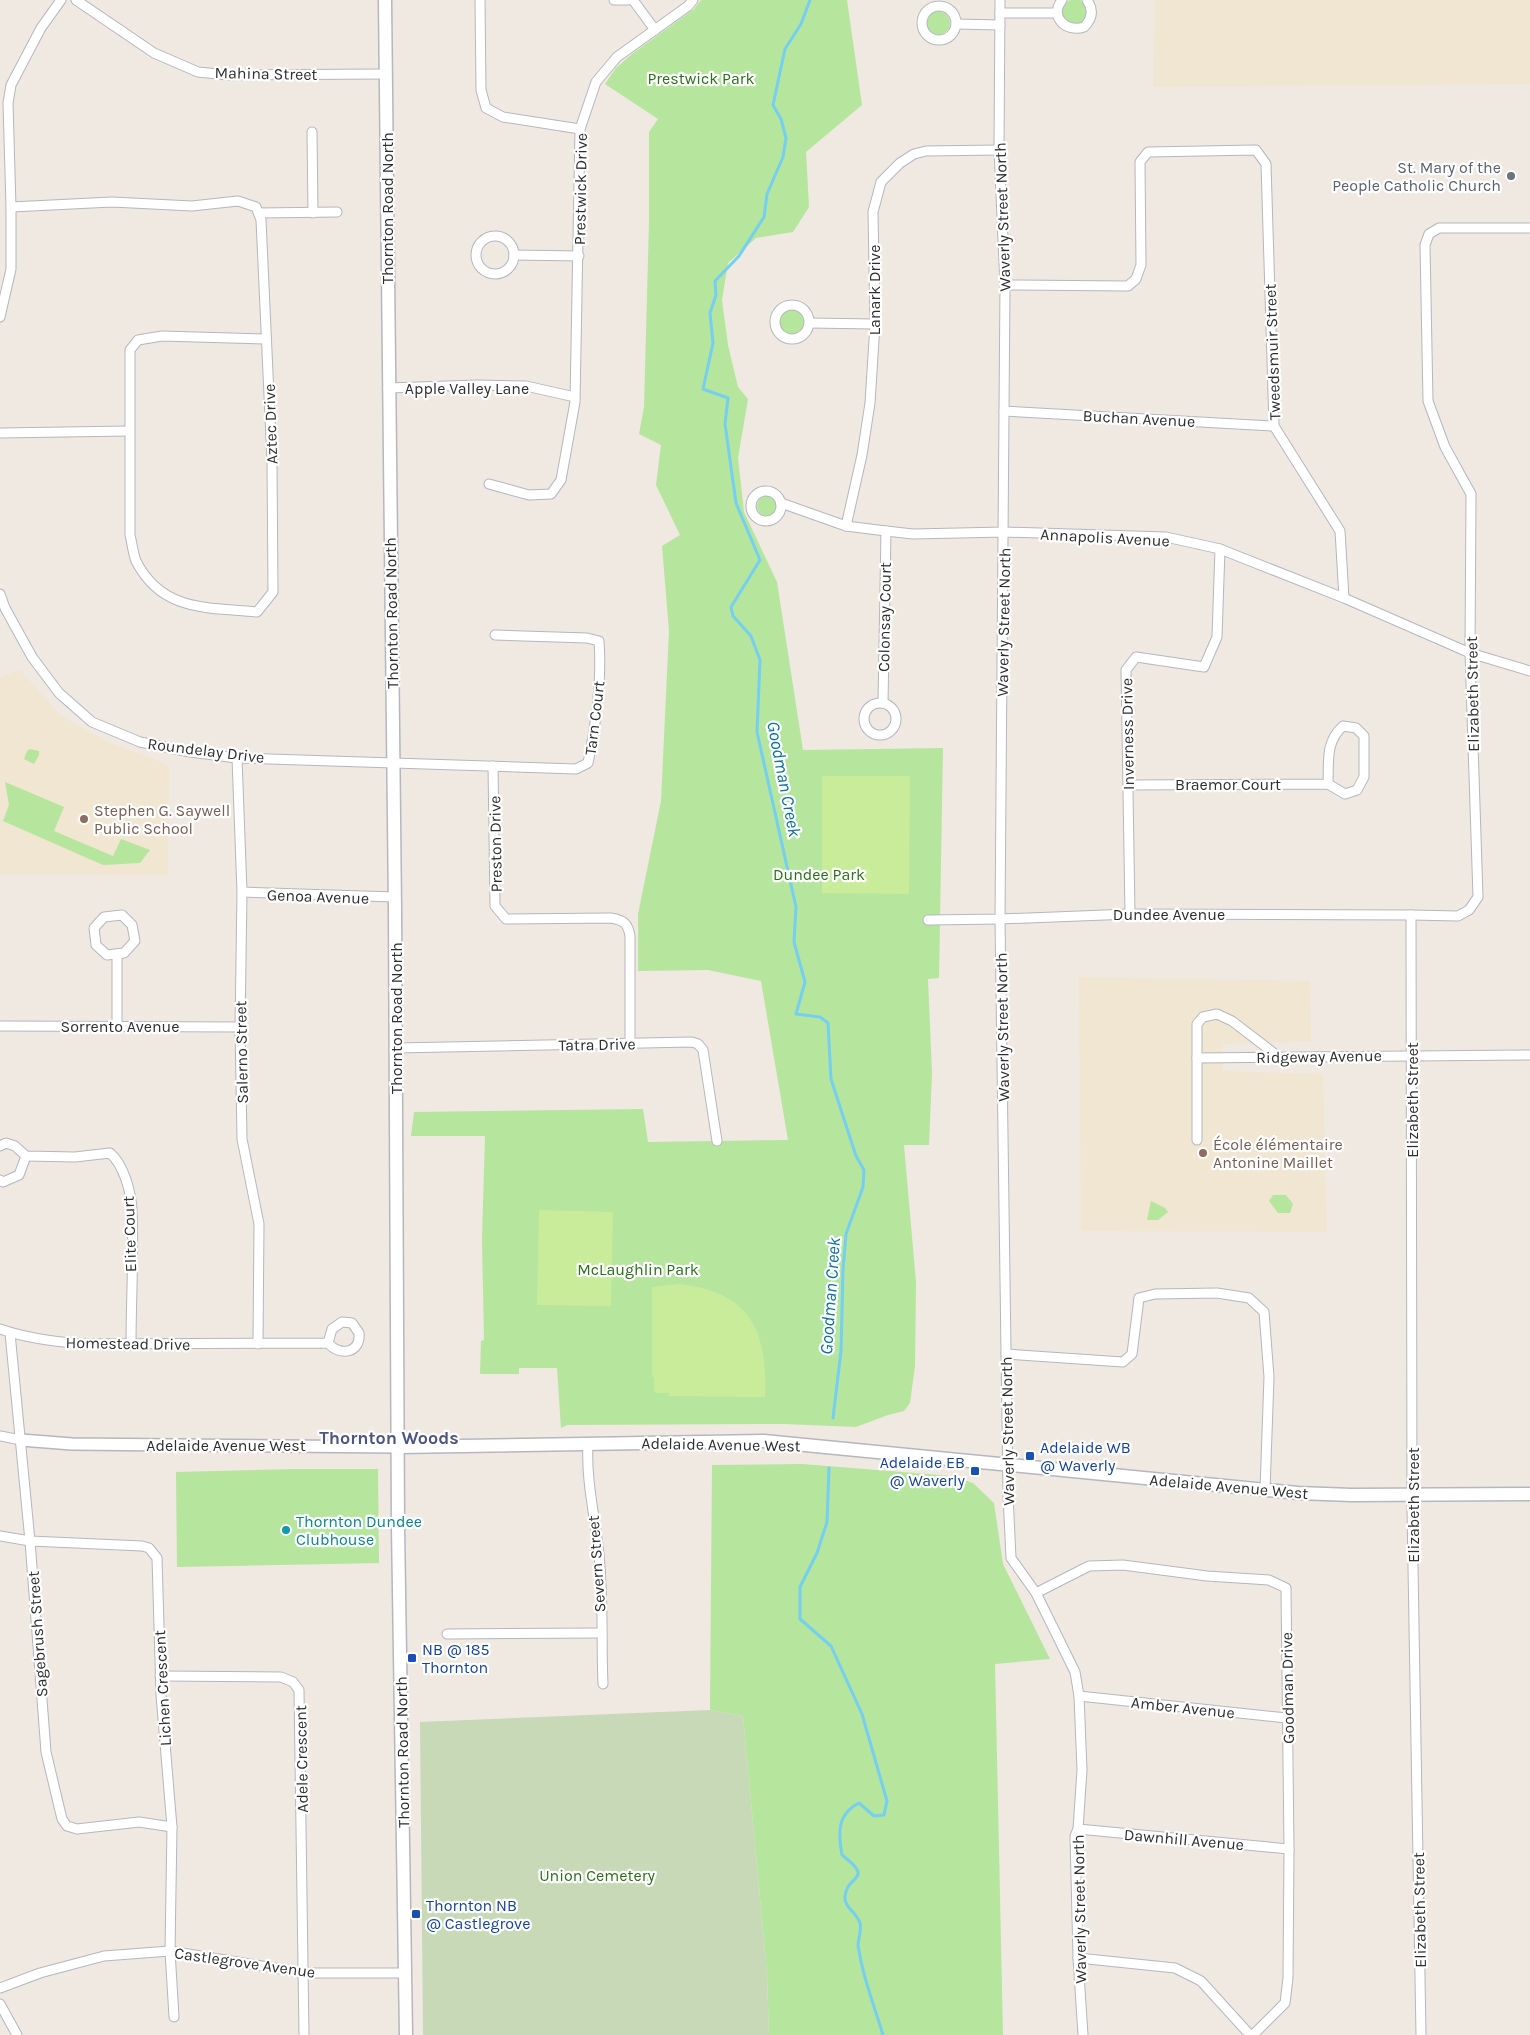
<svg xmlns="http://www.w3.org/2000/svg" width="1530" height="2035" viewBox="0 0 1530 2035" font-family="Karla,sans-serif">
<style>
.education{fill:#f0e6d1}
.green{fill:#b6e59e}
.cemetery{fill:#c8d9b8}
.pitch{fill:#c9ec9a}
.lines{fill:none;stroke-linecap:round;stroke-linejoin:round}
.stream{stroke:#75cff0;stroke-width:3}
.minor-casing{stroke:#b4b7c1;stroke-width:11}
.tertiary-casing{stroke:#b4b7c1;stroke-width:14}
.secondary-casing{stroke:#b4b7c1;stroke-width:15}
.minor{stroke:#fff;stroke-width:9}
.tertiary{stroke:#fff;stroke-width:11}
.secondary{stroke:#fff;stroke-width:12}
.worship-dot{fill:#6b7280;stroke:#fff;stroke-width:2}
.education-dot{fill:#8d6e63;stroke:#fff;stroke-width:2}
.transit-dot{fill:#1a4fb4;stroke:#fff;stroke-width:2}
.culture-dot{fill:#0f9aa8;stroke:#fff;stroke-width:2}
.labels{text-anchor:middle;stroke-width:4.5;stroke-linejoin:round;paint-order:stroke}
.street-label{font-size:16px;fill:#2e2e2e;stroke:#fff}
.park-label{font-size:16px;fill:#2c6e1b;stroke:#fff}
.worship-label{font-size:16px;fill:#5b616d;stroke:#fff;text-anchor:end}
.education-label{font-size:16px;fill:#785e54;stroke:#fff;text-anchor:start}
.transit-label{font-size:16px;fill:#164399;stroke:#fff;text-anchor:start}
.culture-label{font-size:16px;fill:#0d838f;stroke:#fff;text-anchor:start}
.water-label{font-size:18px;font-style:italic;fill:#0d6fa3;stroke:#fff}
.neighbourhood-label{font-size:18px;font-weight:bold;fill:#4d5680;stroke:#fff}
</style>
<rect width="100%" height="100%" fill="#efe9e1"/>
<g class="education">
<polygon points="1155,0 1530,0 1530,84 1153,87"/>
<polygon points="20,670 58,714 105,741 169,765 168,875 0,874 0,677"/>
<polygon points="1079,977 1310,981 1311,1041 1223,1044 1223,1071 1323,1074 1327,1232 1081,1231"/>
</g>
<g class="green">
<circle cx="1075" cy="12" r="13"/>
<polygon points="701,0 847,0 862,105 806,152 809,207 793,232 756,238 728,263 722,300 728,345 738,387 748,399 738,458 744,512 777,582 803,750 943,748 939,978 928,979 932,1073 929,1145 904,1145 916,1282 915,1366 910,1403 904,1411 888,1415 856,1427 784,1424 567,1425 561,1428 557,1368 519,1368 519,1374 480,1374 481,1341 484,1340 482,1239 485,1136 411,1136 414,1112 643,1109 648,1142 788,1140 761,981 708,970 638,971 638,914 661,801 669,631 662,546 680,535 656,485 661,445 639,434 644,407 649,222 649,132 658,119 605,84 616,68 632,54 694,9"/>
<circle cx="938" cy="23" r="12"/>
<circle cx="792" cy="322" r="13"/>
<circle cx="767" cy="506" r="10"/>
<polygon points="30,749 39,751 39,755 34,764 24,759 27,751"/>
<polygon points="5,782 64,807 54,831 113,856 121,839 150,850 140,863 103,865 3,821 9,805"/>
<polygon points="1273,1195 1286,1195 1293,1204 1290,1213 1278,1213 1269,1201"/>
<polygon points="1151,1201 1165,1208 1168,1212 1158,1220 1147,1220"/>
<polygon points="802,1464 952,1476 973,1483 994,1503 1003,1564 1050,1659 995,1664 1003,2035 769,2035 767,1973 743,1716 710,1710 712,1465"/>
<polygon points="296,1469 378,1469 379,1563 177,1567 176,1472"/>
</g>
<polygon class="cemetery" points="710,1710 743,1716 767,1973 769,2035 423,2035 420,1722"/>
<g class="pitch">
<polygon points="822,776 910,776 909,894 822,893"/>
<polygon points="539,1210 613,1212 611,1306 537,1305"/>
<path d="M 678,1284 C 749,1291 768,1329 765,1397 L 669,1396 L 669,1393 L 657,1393 L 654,1391 L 654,1377 L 652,1377 L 652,1287 Z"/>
</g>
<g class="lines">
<g class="stream">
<polyline points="810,0 801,24 785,49 773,105 781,119 786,138 783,157 767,194 764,217 739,256 715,281 716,295 710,313 713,343 703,389 728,398 725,424 736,503 760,560 731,607 733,616 751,636 760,660 757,732 796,907 794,942 805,982 796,1014 820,1017 828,1023 831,1079 856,1156 864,1170 863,1187 846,1234 843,1270 841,1351 833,1418"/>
<path d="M 829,1468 L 827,1522 L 817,1553 L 800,1587 L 800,1619 L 831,1646 L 862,1714 L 887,1801 L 884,1815 L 874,1816 L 859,1803 C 837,1814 838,1833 842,1855 C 876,1881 846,1874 845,1897 C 844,1907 857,1913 860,1923 C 862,1931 858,1938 858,1946 C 859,1950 860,1956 861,1961 C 866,1986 876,2011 883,2035"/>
</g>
<g class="minor-casing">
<g id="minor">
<polyline points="76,0 154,53 198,72 228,75 386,74"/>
<polyline points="480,0 481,90 486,108 503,117 580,129"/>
<polyline points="614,0 628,0"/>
<polyline points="633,0 655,30"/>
<polyline points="1000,0 999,150 1005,285 1000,919 1008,1495 1011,1558 1036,1593 1075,1672 1079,1696 1082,1770 1078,1829 1075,1836 1078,1958 1083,2035"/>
<path d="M 1062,0 C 1049,17 1066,33 1084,27 C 1092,19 1094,10 1087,0"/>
<circle cx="939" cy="23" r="17"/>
<polyline points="1000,13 1057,13"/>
<polyline points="956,24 1000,25"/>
<polyline points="312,132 313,213"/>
<path d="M 11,207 L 112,202 L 192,206 L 238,201 L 256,207 L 261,220 L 272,461 L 273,592 L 257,612 C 207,607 162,612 136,561 C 133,553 132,543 130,535 L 130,350 L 138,340 L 162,336 L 266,339"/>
<polyline points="259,213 337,212"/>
<circle cx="495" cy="255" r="19"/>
<polyline points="514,255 579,256"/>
<polyline points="1005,285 1128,286 1136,279 1141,265 1140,162 1148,152 1256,150 1266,164 1274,426 1340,531 1344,598"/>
<circle cx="792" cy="322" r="17"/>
<polyline points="0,317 11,269 11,207 8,103 11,85 41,28 61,0"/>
<polyline points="809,323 875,324"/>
<polyline points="388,388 477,385 526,386 575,397"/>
<polyline points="1004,411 1274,426"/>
<polyline points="0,433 129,431"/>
<polyline points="489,484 529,495 551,494 561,480 575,402 580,129 596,82 617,57 688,6 693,0"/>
<circle cx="766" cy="506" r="15"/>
<polyline points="781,503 846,526 886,531 913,534 1004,532 1166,537 1220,549 1344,598 1470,653 1530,671"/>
<polyline points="846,526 862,455 870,403 875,324 873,212 881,182 900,163 914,154 926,151 999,150"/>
<path d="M 0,594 L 5,608 L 32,657 L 59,693 L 92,722 L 140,742 L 190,752 L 237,758 L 576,769 L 588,763 C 596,724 602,681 599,641 L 587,638 L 495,635"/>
<polyline points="883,703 886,531"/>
<circle cx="880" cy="719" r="16"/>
<polyline points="237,758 242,892 240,1027 242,1139 259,1224 258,1344"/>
<path d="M 493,766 L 495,906 L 506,919 L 611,918 C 623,920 628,923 630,936 L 630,1043"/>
<path d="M 1128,785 L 1328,784 L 1345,794 L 1357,790 L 1364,777 L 1364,736 L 1356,728 L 1343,726 C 1325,742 1329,762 1328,784"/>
<polyline points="242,892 395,897"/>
<polyline points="1130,914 1126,670 1136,657 1204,667 1217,637 1220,549"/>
<polygon points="122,915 132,925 135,941 124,953 107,955 96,945 94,928 104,917"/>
<polyline points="1411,915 1412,1508 1421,2035"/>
<polyline points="928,920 1000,919 1130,914 1411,915 1458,916 1469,910 1478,897 1470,653 1471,494 1445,447 1428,401 1425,245 1429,234 1439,228 1530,228"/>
<polyline points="117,954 117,1026"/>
<polyline points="0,1026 240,1027"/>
<polyline points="396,1048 692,1042 698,1044 703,1050 717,1141"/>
<polyline points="1197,1058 1530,1055"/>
<polyline points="1197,1140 1197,1024 1203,1017 1217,1014 1232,1021 1279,1057"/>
<path d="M 0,1146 L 6,1143 L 15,1146 L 26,1156 L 75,1157 L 110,1153 C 124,1165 131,1192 132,1210 C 134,1254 131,1300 131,1345"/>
<polyline points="0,1180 3,1182 19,1175 26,1156"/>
<path d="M 0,1329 C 25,1338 53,1341 80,1344 L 328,1343 C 340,1357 361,1353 359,1333 L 352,1323 L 342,1322 L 332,1329 L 328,1343"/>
<polyline points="10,1333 30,1541 46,1752 62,1819 67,1826 77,1829 139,1822 172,1827"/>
<polyline points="1006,1354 1123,1362 1132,1354 1139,1298 1155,1294 1217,1293 1249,1298 1264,1312 1269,1377 1265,1490"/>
<polyline points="0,1436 21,1440"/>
<path d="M 588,1444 C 586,1479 594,1512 598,1546 C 604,1592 601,1639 603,1684"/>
<polyline points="0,1536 30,1541 142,1546 149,1548 157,1558 161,1695 172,1827 170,1951 174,2017"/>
<polyline points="1036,1593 1089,1566 1123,1565 1207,1576 1269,1580 1286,1588 1289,1849 1288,1978 1285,2003 1253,2035"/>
<polyline points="447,1634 601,1633"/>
<polyline points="160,1676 281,1677 293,1682 299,1690 304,2035"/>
<polyline points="1079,1696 1287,1718"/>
<polyline points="1078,1829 1289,1849"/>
<polyline points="1078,1958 1175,1968 1201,1981 1250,2035"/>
<polyline points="0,1988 40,1973 104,1956 170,1951 305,1973 405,1973"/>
<polyline points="0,2004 17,2035"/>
</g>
</g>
<g class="tertiary-casing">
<polyline id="tertiary" points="21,1440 72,1444 398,1447"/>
</g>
<g class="secondary-casing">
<g id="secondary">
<polyline points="385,0 395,910 398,1527 406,2035"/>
<polyline points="398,1447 764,1441 1298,1493 1352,1495 1530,1494"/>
</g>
</g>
<use href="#minor" class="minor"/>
<use href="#tertiary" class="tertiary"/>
<use href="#secondary" class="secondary"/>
</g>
<circle class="worship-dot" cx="1511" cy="176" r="5"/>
<g class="education-dot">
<circle cx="84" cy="819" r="5"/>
<circle cx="1203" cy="1153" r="5"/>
</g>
<g class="transit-dot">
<rect x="1025" y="1451" width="10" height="10" rx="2.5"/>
<rect x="970" y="1466" width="10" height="10" rx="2.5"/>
<rect x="407" y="1653" width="10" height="10" rx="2.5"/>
<rect x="411" y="1909" width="10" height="10" rx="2.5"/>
</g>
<circle class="culture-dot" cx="286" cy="1530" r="5"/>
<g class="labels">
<g class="street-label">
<text transform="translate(266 73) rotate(1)" y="6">Mahina Street</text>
<text transform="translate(580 189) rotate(-89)" y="6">Prestwick Drive</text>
<text transform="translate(387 208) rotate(-90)" y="6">Thornton Road North</text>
<text transform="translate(1002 217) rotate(-92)" y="6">Waverly Street North</text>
<text transform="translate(874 290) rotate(-90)" y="6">Lanark Drive</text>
<text transform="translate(1272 352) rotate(-92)" y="6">Tweedsmuir Street</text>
<text x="467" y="394">Apple Valley Lane</text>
<text transform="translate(1139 418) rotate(3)" y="6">Buchan Avenue</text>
<text transform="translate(270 424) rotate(-92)" y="6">Aztec Drive</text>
<text transform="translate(1105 537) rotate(3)" y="6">Annapolis Avenue</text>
<text transform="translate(391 613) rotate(-91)" y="6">Thornton Road North</text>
<text transform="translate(884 617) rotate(-89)" y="6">Colonsay Court</text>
<text transform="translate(1003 622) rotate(-89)" y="6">Waverly Street North</text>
<text transform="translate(1472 694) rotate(-91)" y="6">Elizabeth Street</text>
<text transform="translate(594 718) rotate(-83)" y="6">Tarn Court</text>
<text transform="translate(1127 734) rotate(-91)" y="6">Inverness Drive</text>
<text transform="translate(206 750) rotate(7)" y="6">Roundelay Drive</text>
<text x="1228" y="790">Braemor Court</text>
<text transform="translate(495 844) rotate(-91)" y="6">Preston Drive</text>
<text transform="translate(318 896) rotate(2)" y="6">Genoa Avenue</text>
<text x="1169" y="920">Dundee Avenue</text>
<text transform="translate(396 1018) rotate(-90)" y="6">Thornton Road North</text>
<text x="120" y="1032">Sorrento Avenue</text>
<text transform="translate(1002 1027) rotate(-91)" y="6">Waverly Street North</text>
<text transform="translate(597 1044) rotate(-1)" y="6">Tatra Drive</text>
<text transform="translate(241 1052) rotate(-91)" y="6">Salerno Street</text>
<text transform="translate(1319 1056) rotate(-1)" y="6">Ridgeway Avenue</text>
<text transform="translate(1412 1100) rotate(-90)" y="6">Elizabeth Street</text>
<text transform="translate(129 1234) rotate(-92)" y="6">Elite Court</text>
<text transform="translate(128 1343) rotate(1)" y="6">Homestead Drive</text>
<text transform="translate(1007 1431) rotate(-91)" y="6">Waverly Street North</text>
<text transform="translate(721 1444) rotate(1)" y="6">Adelaide Avenue West</text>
<text x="226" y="1451">Adelaide Avenue West</text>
<text transform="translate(1229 1486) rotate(5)" y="6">Adelaide Avenue West</text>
<text transform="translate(1413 1505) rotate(-90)" y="6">Elizabeth Street</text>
<text transform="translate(596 1564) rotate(-94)" y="6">Severn Street</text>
<text transform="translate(37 1634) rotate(-94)" y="6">Sagebrush Street</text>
<text transform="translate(162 1688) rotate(-93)" y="6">Lichen Crescent</text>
<text transform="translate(1287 1688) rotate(-91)" y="6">Goodman Drive</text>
<text transform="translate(1183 1707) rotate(6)" y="6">Amber Avenue</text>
<text transform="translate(402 1752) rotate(-91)" y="6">Thornton Road North</text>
<text transform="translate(301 1759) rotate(-91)" y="6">Adele Crescent</text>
<text transform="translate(1184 1839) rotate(5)" y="6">Dawnhill Avenue</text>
<text transform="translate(1079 1909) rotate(-91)" y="6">Waverly Street North</text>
<text transform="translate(1419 1910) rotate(-91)" y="6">Elizabeth Street</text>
<text transform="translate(245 1962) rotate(8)" y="6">Castlegrove Avenue</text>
</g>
<g class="park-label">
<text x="701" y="84">Prestwick Park</text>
<text x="819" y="880">Dundee Park</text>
<text x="638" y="1275">McLaughlin Park</text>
<text x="597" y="1881">Union Cemetery</text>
</g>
<g class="worship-label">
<text x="1501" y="173">St. Mary of the<tspan x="1501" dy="18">People Catholic Church</tspan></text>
</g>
<g class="education-label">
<text x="94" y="816">Stephen G. Saywell<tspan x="94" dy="18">Public School</tspan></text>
<text x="1213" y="1150">École élémentaire<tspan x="1213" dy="18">Antonine Maillet</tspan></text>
</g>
<g class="transit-label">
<text x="1040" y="1453">Adelaide WB<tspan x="1040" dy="18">@ Waverly</tspan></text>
<text x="965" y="1468" text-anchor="end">Adelaide EB<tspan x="965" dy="18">@ Waverly</tspan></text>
<text x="422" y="1655">NB @ 185<tspan x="422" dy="18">Thornton</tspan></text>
<text x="426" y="1911">Thornton NB<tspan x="426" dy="18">@ Castlegrove</tspan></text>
</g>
<g class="culture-label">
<text x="296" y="1527">Thornton Dundee<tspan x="296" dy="18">Clubhouse</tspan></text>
</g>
<g class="water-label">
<text transform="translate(784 779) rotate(79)" y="6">Goodman Creek</text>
<text transform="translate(830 1296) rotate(-86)" y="6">Goodman Creek</text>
</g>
<g class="neighbourhood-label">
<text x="389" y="1444">Thornton Woods</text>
</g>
</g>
</svg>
